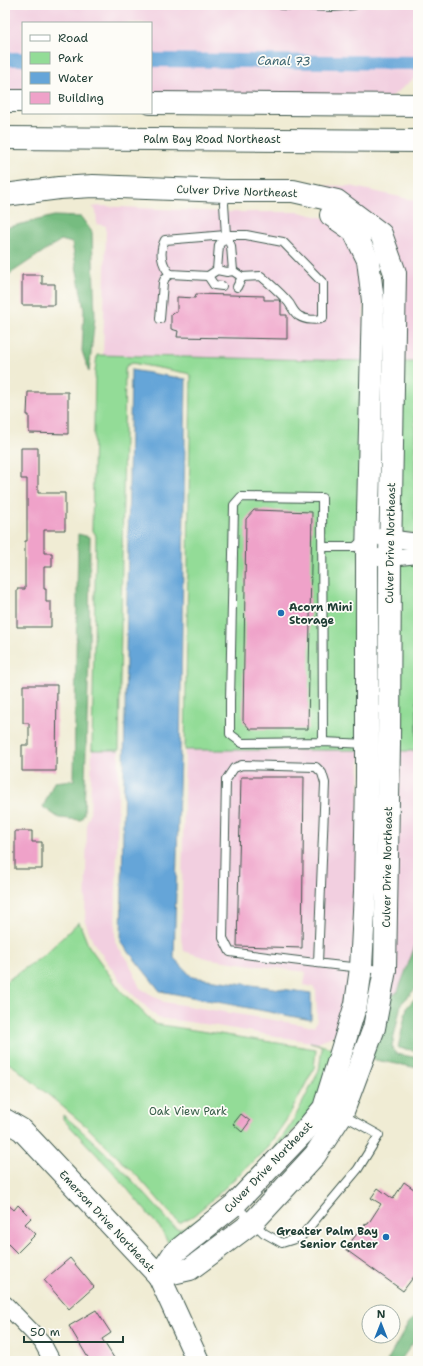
<svg xmlns="http://www.w3.org/2000/svg" width="423" height="1366" viewBox="0 0 423 1366" font-family="'Shantell Sans',sans-serif">
<style>
.built{fill:#f2cfe0}
.green{fill:#93dc97;stroke:#598c66}
.forest{fill:#76bc80;stroke:#4a7c5a}
.water{fill:#65a5d8;stroke:#427186}
.lines{fill:none;stroke-linecap:round;stroke-linejoin:round}
.canal{stroke:#65a5d8;stroke-width:14}
.building{fill:#efa2c9}
.lane-casing{stroke:#3e574c;stroke-width:10}
.street-casing{stroke:#3e574c;stroke-width:18}
.secondary-casing{stroke:#3e574c;stroke-width:24}
.lane{stroke:#fff;stroke-width:8}
.street{stroke:#fff;stroke-width:16}
.secondary{stroke:#fff;stroke-width:22}
.poi-dot{fill:#1f6fb2;stroke:#fdfcf7;stroke-width:1.5}
.labels{text-anchor:middle;stroke-width:3.5;stroke-linejoin:round;paint-order:stroke}
.street-label{font-size:11px;fill:#1f3d34;stroke:#fdfcf7}
.poi-label{font-size:11px;font-weight:bold;fill:#1f3d34;stroke:#fdfcf7;text-anchor:start}
.park-label{font-size:11px;fill:#365d48;stroke:#fdfcf7}
.water-label{font-size:12px;font-style:italic;fill:#38616d;stroke:#fdfcf7}
</style>
<rect width="100%" height="100%" fill="#fdfcf7"/>
<filter id="ink" filterUnits="userSpaceOnUse"><feTurbulence type="fractalNoise" baseFrequency=".025" numOctaves="2"/><feDisplacementMap in="SourceGraphic" scale="8" xChannelSelector="R" yChannelSelector="G"/><feConvolveMatrix kernelMatrix="1 2 1 2 8 2 1 2 1" color-interpolation-filters="sRGB"/></filter>
<filter id="wash" filterUnits="userSpaceOnUse"><feTurbulence type="fractalNoise" baseFrequency=".012" numOctaves="4" result="noise"/><feDisplacementMap in="SourceGraphic" scale="16" xChannelSelector="R" yChannelSelector="G"/><feGaussianBlur stdDeviation="0.9" result="paint"/><feColorMatrix in="noise" values="0 0 0 0 0 0 0 0 0 0 0 0 0 0 0 0 0 1.4 0 .05"/><feComposite in="paint" operator="in"/></filter>
<g filter="url(#wash)">
<rect width="100%" height="100%" fill="#f0ecd4"/>
<g class="built">
<polygon points="5,5 418,5 417,76 390,98 151,103 151,23 23,23 23,101 5,101"/>
<polygon points="299,185 350,186 418,201 418,362 400,362 387,231"/>
<polygon points="100,206 224,212 299,212 324,218 349,237 362,262 365,361 103,355 106,226 97,224 96,212 95,209 92,207"/>
<polygon points="92,750 119,750 115,941 117,946 128,960 140,988 164,1002 310,1026 314,1026 316,1023 317,1019 316,991 313,987 304,985 306,972 210,959 183,951 181,936 185,750 360,750 354,967 341,1032 317,1043 211,1025 158,1018 125,987 93,942 85,921 87,822 90,815"/>
<polygon points="395,751 417,751 418,938 398,991 386,1001"/>
</g>
<g class="green">
<polygon points="97,355 365,361 360,750 185,750 191,377 189,374 186,373 132,363 126,366 125,370 119,750 92,750 96,537 95,533 92,531 95,372"/>
<polygon points="400,362 418,362 418,410 415,416 415,519 418,524 418,534 397,532"/>
<polygon points="418,562 417,751 395,751 396,565"/>
<polygon points="79,922 88,945 121,991 155,1024 316,1049 314,1068 287,1119 266,1149 213,1199 193,1216 179,1223 141,1180 86,1126 16,1068 5,1061 5,982 44,955"/>
<path d="M 310,1042 L 335,1049 L 318,1104 L 230,1199 L 170,1246 L 160,1228 L 113,1172 L 63,1119 L 63,1115 C 104,1148 140,1188 175,1228 L 178,1229 L 181,1229 L 196,1221 L 216,1204 L 271,1153 L 292,1123 L 319,1071 L 322,1048 L 319,1044 Z"/>
</g>
<g class="forest">
<polygon points="54,216 81,217 92,232 95,317 89,372 82,351 84,310 72,243 61,240 5,277 5,228"/>
<polygon points="78,534 90,537 89,655 84,814 81,820 59,818 43,807 54,782 74,780"/>
<polygon points="418,572 418,872 417,704"/>
<polygon points="418,938 418,986 401,1004 392,1046 393,1050 397,1054 418,1058 418,1068 370,1059 386,1001 398,991"/>
<polygon points="418,995 418,1051 398,1048 407,1007"/>
<polygon points="418,1313 418,1336 400,1361 387,1361 408,1324"/>
</g>
<polygon class="water" points="131,370 186,379 180,755 174,958 192,977 311,993 311,1020 160,991 121,942"/>
<g class="lines">
<g class="canal">
<polyline points="5,59 23,59"/>
<polyline points="151,60 418,63"/>
</g>
</g>
<g id="blocks">
<g class="building">
<polygon points="22,275 42,275 42,284 55,284 55,305 22,305"/>
<polygon points="196,294 264,296 264,300 279,300 281,302 281,315 287,315 287,339 177,337 178,331 171,329 171,314 177,312 177,297 195,298"/>
<polygon points="28,392 68,392 68,434 29,433 29,415 27,415"/>
<polygon points="21,448 38,448 38,493 65,493 65,530 44,530 44,553 52,553 52,567 44,567 44,589 46,589 46,602 51,602 51,627 17,627 17,589 25,589 25,541 27,541 27,479 21,479"/>
<polygon points="254,510 312,512 308,729 250,729 243,721 246,519"/>
<polygon points="23,685 57,685 56,771 22,771 22,745 29,745 29,723 23,723"/>
<polygon points="241,777 304,777 302,948 237,946"/>
<polygon points="15,831 32,831 32,842 42,842 42,869 15,869"/>
<polygon points="241,1114 250,1121 242,1132 233,1124"/>
<polygon points="404,1182 418,1192 418,1271 403,1291 345,1249 364,1225 368,1224 381,1204 371,1198 378,1188 393,1199"/>
<polygon points="5,1202 14,1210 18,1205 31,1218 25,1224 36,1234 17,1253 5,1241"/>
<polygon points="70,1258 94,1287 69,1309 44,1280"/>
<polygon points="96,1310 111,1333 102,1339 116,1361 90,1361 69,1326"/>
</g>
</g>
</g>
<g filter="url(#ink)">
<use href="#blocks" fill-opacity="0" stroke="#3e574c" stroke-width="1"/>
<g class="lines">
<g class="lane-casing">
<g id="lane">
<polyline points="281,5 333,7 354,5"/>
<polyline points="226,192 224,204 226,235 231,246 233,271"/>
<path d="M 217,270 L 227,272 L 233,271 L 242,277 L 261,276 C 271,285 281,293 289,303 C 292,307 294,313 299,316 C 305,320 317,321 323,318 L 323,283 L 283,242 L 246,235 L 226,235 L 165,240 C 159,251 161,264 170,274 L 208,276 L 217,270 L 219,245 L 226,235"/>
<polyline points="208,276 214,285 222,286"/>
<polyline points="237,287 242,277"/>
<polyline points="160,319 163,283 165,278 170,274"/>
<polyline points="323,547 355,547 364,539"/>
<polyline points="323,742 322,498 241,497 234,505 230,701 230,734 242,743 323,742 367,744"/>
<path d="M 318,963 L 325,783 L 322,773 L 316,767 L 242,765 L 234,768 L 226,780 L 223,938 L 230,952 C 281,959 333,966 384,970"/>
<polyline points="235,1205 264,1233 282,1243 301,1237 358,1169 379,1135 343,1115"/>
</g>
</g>
<g class="street-casing">
<g id="street">
<polyline points="380,537 418,542"/>
<polyline points="379,557 390,558 418,555"/>
<polyline points="5,1304 42,1342 52,1361"/>
</g>
</g>
<g class="secondary-casing">
<g id="secondary">
<polyline points="5,101 23,101"/>
<polyline points="151,103 418,105"/>
<polyline points="5,138 418,141"/>
<polyline points="5,195 59,188 93,186 226,191 293,191 337,201 381,234 395,273 390,558 389,744 385,970 374,1028 342,1114 315,1155 253,1222 190,1269 159,1276"/>
<polyline points="5,1120 22,1130 159,1276 198,1361"/>
<polyline points="159,1276 174,1253 234,1205 303,1133 324,1108 356,1004 361,968 365,892 367,777 367,556 373,301 368,260 354,231 331,215"/>
</g>
</g>
<use href="#lane" class="lane"/>
<use href="#street" class="street"/>
<use href="#secondary" class="secondary"/>
</g>
</g>
<g class="poi-dot">
<circle cx="281" cy="613" r="4"/>
<circle cx="386" cy="1237" r="4"/>
</g>
<g class="labels">
<g class="street-label">
<text x="212" y="143">Palm Bay Road Northeast</text>
<text transform="translate(237 191) rotate(2)" y="4">Culver Drive Northeast</text>
<text transform="translate(390 543) rotate(-89)" y="4">Culver Drive Northeast</text>
<text transform="translate(387 867) rotate(-89)" y="4">Culver Drive Northeast</text>
<text transform="translate(268 1167) rotate(-46)" y="4">Culver Drive Northeast</text>
<text transform="translate(107 1221) rotate(47)" y="4">Emerson Drive Northeast</text>
</g>
<g class="poi-label">
<text x="289" y="611">Acorn Mini<tspan x="289" dy="13">Storage</tspan></text>
<text x="378" y="1235" text-anchor="end">Greater Palm Bay<tspan x="378" dy="13">Senior Center</tspan></text>
</g>
<g class="park-label">
<text x="188" y="1115">Oak View Park</text>
</g>
<g class="water-label">
<text transform="translate(284 61) rotate(1)" y="4">Canal 73</text>
</g>
</g>
<rect width="423" height="1366" fill="none" stroke="#fdfcf7" stroke-width="20"/>
<rect x="22" y="22" width="130" height="92" fill="#fdfcf7" stroke="#a4b0a9"/>
<rect x="30" y="35" width="20" height="6" fill="#ffffff" stroke="#a4b0a9"/>
<text x="58" y="42" font-size="12" fill="#1f3d34">Road</text>
<rect x="30" y="52" width="20" height="12" fill="#93dc97" stroke="#a4b0a9"/>
<text x="58" y="62" font-size="12" fill="#1f3d34">Park</text>
<rect x="30" y="72" width="20" height="12" fill="#65a5d8" stroke="#a4b0a9"/>
<text x="58" y="82" font-size="12" fill="#1f3d34">Water</text>
<rect x="30" y="92" width="20" height="12" fill="#efa2c9" stroke="#a4b0a9"/>
<text x="58" y="102" font-size="12" fill="#1f3d34">Building</text>
<g transform="translate(381 1324)"><circle r="19" fill="#fdfcf7" stroke="#a4b0a9"/>
<path d="M0-3L7 15L0 10L-7 15Z" fill="#1f6fb2"/>
<text y="-6" font-size="11" font-weight="bold" text-anchor="middle" fill="#1f3d34">N</text>
</g>
<path d="M24 1336v6h99v-6" fill="none" stroke="#1f3d34" stroke-width="2"/>
<text x="30" y="1336" font-size="12" fill="#1f3d34" stroke="#fdfcf7" stroke-width="3" paint-order="stroke">50 m</text>
</svg>
